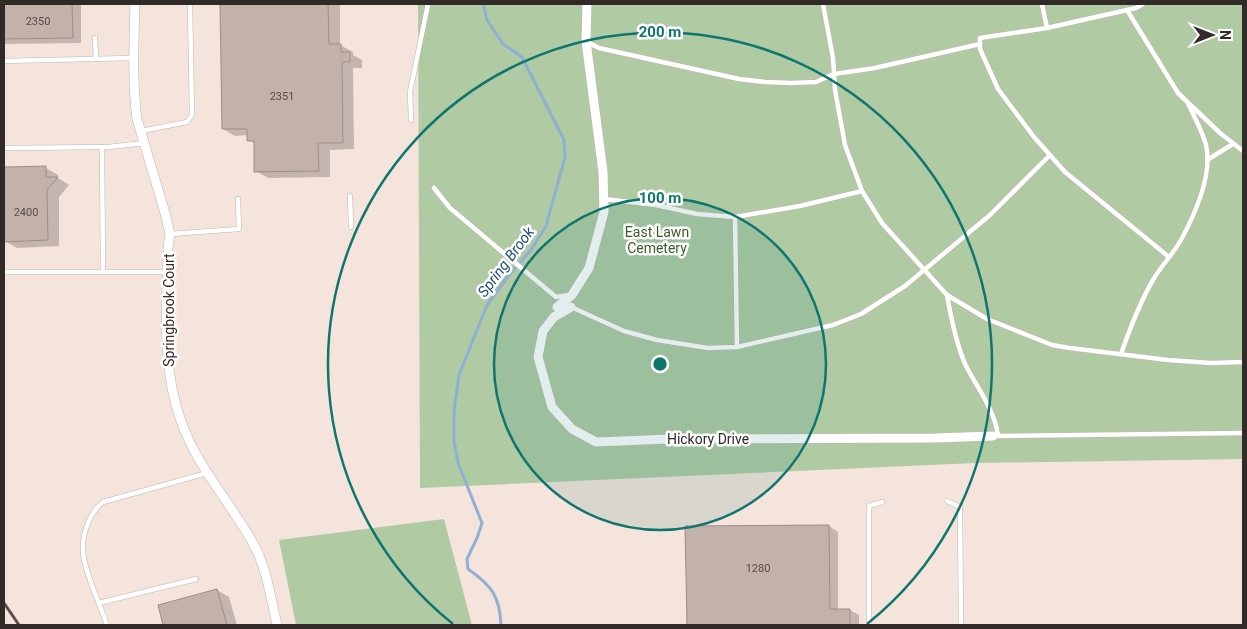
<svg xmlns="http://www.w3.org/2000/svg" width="1247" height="629" viewBox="0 0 1247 629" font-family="Roboto,sans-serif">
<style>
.green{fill:#b0caa4}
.shadow{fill:#0003}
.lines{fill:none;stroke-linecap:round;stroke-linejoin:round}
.stream{stroke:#8fb0d3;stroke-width:3}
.building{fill:#c3b2aa;stroke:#9d8e85}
.service-casing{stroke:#c4b4ab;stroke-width:5.5}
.minor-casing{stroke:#c4b4ab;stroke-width:10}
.service{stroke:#fff;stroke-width:4.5}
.minor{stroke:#fff;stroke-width:9}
.rail{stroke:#59504b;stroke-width:3}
.ring{fill:none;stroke:#0f766e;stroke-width:2.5}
.labels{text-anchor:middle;stroke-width:5;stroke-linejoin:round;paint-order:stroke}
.number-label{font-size:11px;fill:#564c48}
.park-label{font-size:14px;fill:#3a5d26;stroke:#fff}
.street-label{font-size:14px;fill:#312a27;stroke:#fff}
.water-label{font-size:15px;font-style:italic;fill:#20507e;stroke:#fff}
.centre{fill:#0f766e;stroke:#fff;stroke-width:2.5}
.ring-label{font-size:15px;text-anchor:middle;font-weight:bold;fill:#0f766e;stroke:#fff;stroke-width:5;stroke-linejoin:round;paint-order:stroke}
</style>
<rect width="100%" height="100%" fill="#f5e4db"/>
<g class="green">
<polygon points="418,4 1243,4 1243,459 975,463 420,488"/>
<polygon points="444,519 472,625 296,625 279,540"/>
</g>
<g class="shadow">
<polygon points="4,4 81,4 81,43 4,44"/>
<polygon points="221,4 340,4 340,45 353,52 353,55 362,60 362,68 353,68 354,149 330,150 330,177 268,178 256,171 255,144 249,140 248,135 235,136 223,129"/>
<polygon points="4,168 46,168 58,175 58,178 69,185 59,197 59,246 17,248 5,241"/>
<polygon points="829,526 838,532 838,610 850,610 859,615 859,625 688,625 686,528"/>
<polygon points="217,590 229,597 237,625 164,625 159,606"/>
</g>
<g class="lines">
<path class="stream" d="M 483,4 L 487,20 L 503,44 L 522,57 L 564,140 L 565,157 L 546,226 L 531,250 L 509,275 L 487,305 L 459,375 L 454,412 L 454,441 L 458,463 L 482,523 L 477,538 L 467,559 L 468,569 C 491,585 500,596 501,625"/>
</g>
<g class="building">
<polygon points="4,4 72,4 73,38 4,39"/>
<polygon points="220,4 328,4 329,44 341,44 341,52 350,52 350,62 342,62 343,143 318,143 319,171 254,172 254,141 247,141 247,129 222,129"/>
<polygon points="46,166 46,177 58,177 47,190 48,240 4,242 4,167"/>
<polygon points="829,525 830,609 850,609 850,625 687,625 685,526"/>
<polygon points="217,589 227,625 163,625 158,605"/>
</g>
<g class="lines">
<g class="service-casing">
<g id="service">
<polyline points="823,4 833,58 835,90 845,145 862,191 882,223 947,295 987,319 1052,345 1070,348 1168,360 1211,363 1243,362"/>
<polyline points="1042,4 1047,28 1136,8 1143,4"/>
<polyline points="1127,10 1178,93 1220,133 1243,151"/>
<polyline points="1047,28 980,38 980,49 998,89 1034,137 1065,172 1169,257"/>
<polyline points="95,38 96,59"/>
<polyline points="587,42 599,48 739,79 765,82 791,83 816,82 834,74 875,68 980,44"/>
<polyline points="4,61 134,58"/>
<polyline points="411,120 410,92 428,4"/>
<polyline points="141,131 187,122 192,115 190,4"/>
<polyline points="102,147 103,272"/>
<polyline points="4,148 108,147 145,143"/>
<polyline points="1207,160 1233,144"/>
<polyline points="434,188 450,208 556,297 568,295"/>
<polyline points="350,196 351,227"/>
<polyline points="604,199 656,205 697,214 735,217 800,206 862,191"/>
<polyline points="735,217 737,347"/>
<polyline points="170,234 239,229 238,199"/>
<polyline points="4,272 167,272"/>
<path d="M 947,295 C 951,318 956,344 966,366 C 978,389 994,409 998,435"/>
<polyline points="571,307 624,331 657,340 708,348 737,347 833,325 861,314 905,286 990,215 1050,155"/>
<path d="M 1121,354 C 1130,328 1139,304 1153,280 C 1161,266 1173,254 1181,240 C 1195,214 1213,175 1206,145 C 1202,130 1194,117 1188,103"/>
<polyline points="993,436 1243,433"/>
<polyline points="947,501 960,507 961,625"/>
<polyline points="99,603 196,579"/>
<path d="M 107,625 C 101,607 83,568 83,551 C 82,533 90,512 103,502 L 207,473"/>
<polyline points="869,625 869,506 882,502"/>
</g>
</g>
<g class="minor-casing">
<g id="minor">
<path d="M 135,4 C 134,42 132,81 137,119 L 165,213 L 170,234 L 168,248 C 167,306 161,366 181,421 C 197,467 231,503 254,545 C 267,569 271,599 277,625"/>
<polyline points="557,307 572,295 589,268 604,212 603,172 586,41 587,4"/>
<polyline points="571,307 554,317 543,331 538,357 552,407 572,429 596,442 669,439 935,438 993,436"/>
</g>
</g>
<use href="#service" class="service"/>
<use href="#minor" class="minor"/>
<polyline class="rail" points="4,603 19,625"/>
</g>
<circle cx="660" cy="364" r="166" fill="#0f766e" fill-opacity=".12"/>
<g class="ring">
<circle cx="660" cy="364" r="166"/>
<path d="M453 624A332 332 0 1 1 867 624"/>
</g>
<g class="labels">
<g class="number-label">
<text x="38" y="25">2350</text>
<text x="282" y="100">2351</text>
<text x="26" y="216">2400</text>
<text x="758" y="572">1280</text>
</g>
<g class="park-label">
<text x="657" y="237">East Lawn<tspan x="657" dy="16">Cemetery</tspan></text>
</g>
<g class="street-label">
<text transform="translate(169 310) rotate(-90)" y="5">Springbrook Court</text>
<text x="708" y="444">Hickory Drive</text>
</g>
<g class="water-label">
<text transform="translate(506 262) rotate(-53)" y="5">Spring Brook</text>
</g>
</g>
<circle cx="660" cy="364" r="8" class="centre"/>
<g class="ring-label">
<text x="660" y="37">200 m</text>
<text x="660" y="203">100 m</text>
</g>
<rect width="1247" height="629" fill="none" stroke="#312a27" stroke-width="10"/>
<g transform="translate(1212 35) rotate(90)" stroke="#ffffff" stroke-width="4" paint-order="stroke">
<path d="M0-4L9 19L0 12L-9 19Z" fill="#312a27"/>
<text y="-8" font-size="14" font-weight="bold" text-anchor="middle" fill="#312a27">N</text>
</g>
</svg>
